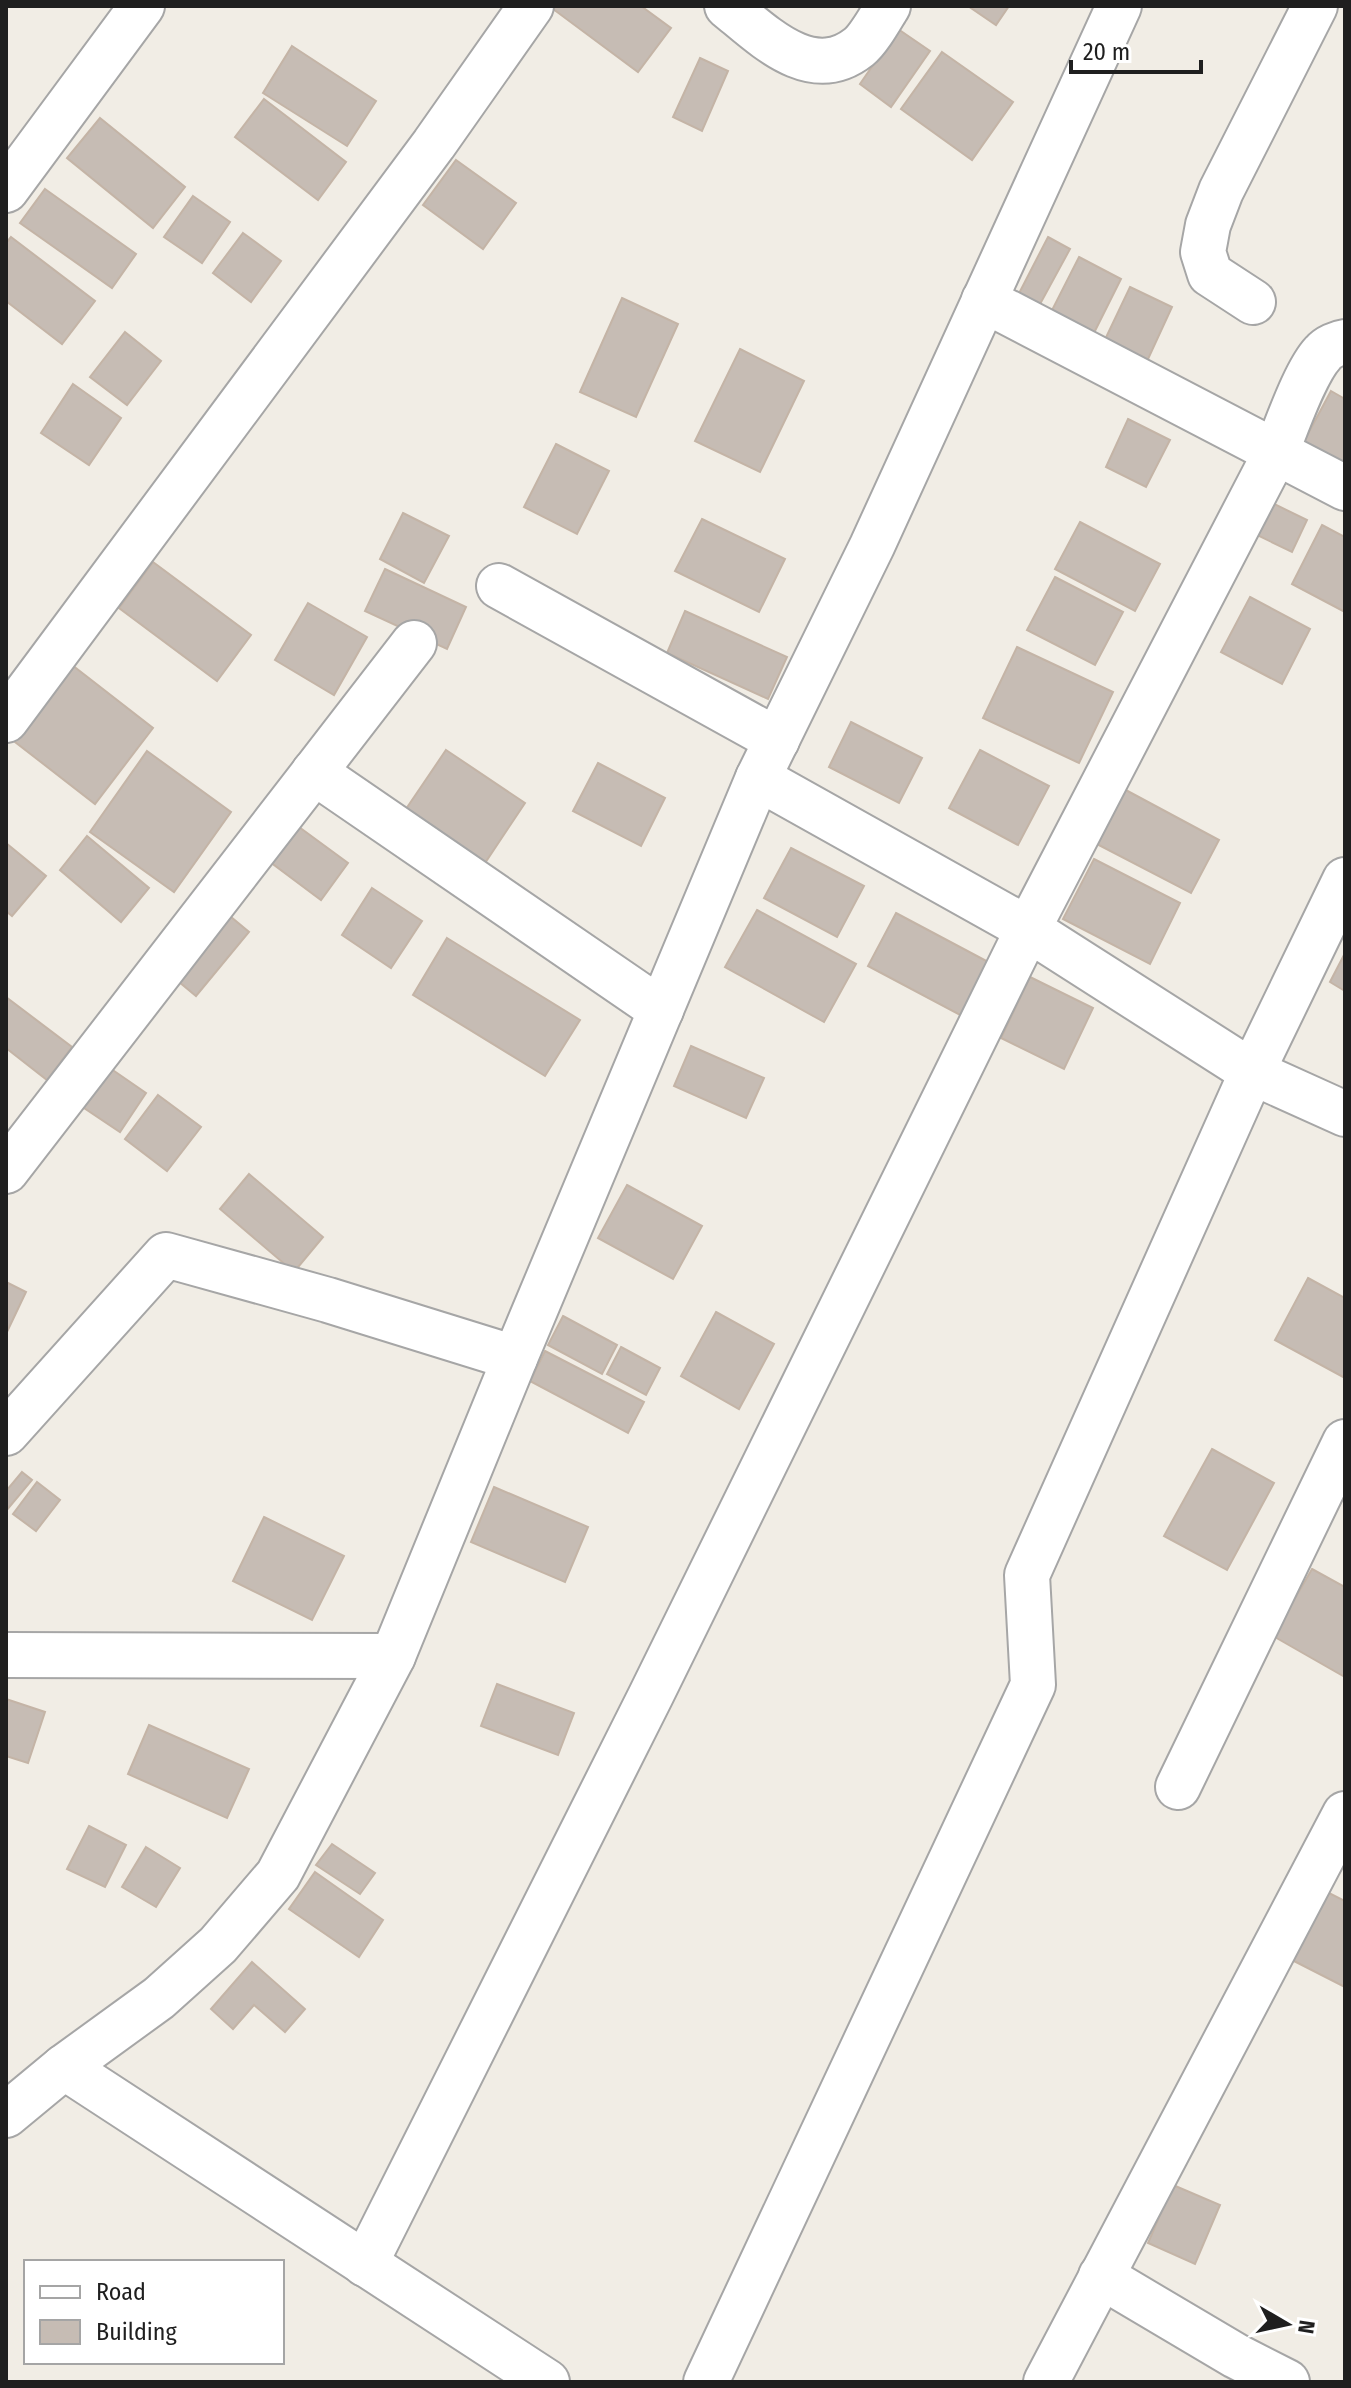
<svg xmlns="http://www.w3.org/2000/svg" width="1351" height="2388" viewBox="0 0 1351 2388" font-family="'Fira Sans Condensed',sans-serif">
<style>
.building{fill:#c6bcb4;stroke:#c4b4a6;stroke-width:2}
.lines{fill:none;stroke-linecap:round;stroke-linejoin:round}
.minor-casing{stroke:#a6a6a6;stroke-width:48}
.minor{stroke:#fff;stroke-width:44}
</style>
<rect width="100%" height="100%" fill="#f1ede5"/>
<g class="building">
<polygon points="556,6 641,6 671,28 638,72 553,9"/>
<polygon points="968,6 1009,6 996,25"/>
<polygon points="898,29 930,51 891,107 860,84"/>
<polygon points="292,46 376,101 347,146 263,93"/>
<polygon points="942,52 1013,102 972,160 901,109"/>
<polygon points="700,58 728,71 702,131 673,117"/>
<polygon points="264,99 346,162 318,200 235,137"/>
<polygon points="100,118 185,187 153,228 67,158"/>
<polygon points="456,160 516,203 483,249 423,205"/>
<polygon points="45,189 136,254 112,288 20,223"/>
<polygon points="193,196 230,222 202,263 164,237"/>
<polygon points="243,233 281,261 251,302 213,273"/>
<polygon points="11,237 95,301 62,344 6,301 6,243"/>
<polygon points="1048,237 1070,249 1033,317 1012,307"/>
<polygon points="1079,257 1121,279 1089,343 1046,322"/>
<polygon points="1130,287 1172,307 1143,370 1100,350"/>
<polygon points="622,298 678,324 636,417 580,392"/>
<polygon points="125,332 161,361 127,405 90,377"/>
<polygon points="740,349 804,381 760,472 695,441"/>
<polygon points="73,384 121,418 89,465 41,433"/>
<polygon points="1331,391 1345,399 1345,483 1296,456"/>
<polygon points="1128,419 1170,440 1146,487 1106,467"/>
<polygon points="556,444 609,471 577,534 524,507"/>
<polygon points="1266,500 1307,520 1292,552 1251,532"/>
<polygon points="403,513 449,536 424,583 380,559"/>
<polygon points="702,519 785,559 759,612 675,571"/>
<polygon points="1080,522 1160,564 1135,611 1055,569"/>
<polygon points="1322,525 1345,537 1345,612 1292,584"/>
<polygon points="153,562 251,635 217,681 119,608"/>
<polygon points="385,569 466,607 447,649 365,611"/>
<polygon points="1055,577 1123,612 1095,665 1027,630"/>
<polygon points="1250,597 1310,629 1282,684 1221,652"/>
<polygon points="308,603 367,637 334,695 275,660"/>
<polygon points="685,611 787,657 768,699 667,653"/>
<polygon points="1017,647 1113,692 1079,763 983,718"/>
<polygon points="63,658 153,728 95,804 6,735"/>
<polygon points="851,722 922,758 899,803 829,767"/>
<polygon points="446,750 525,803 485,863 406,809"/>
<polygon points="980,750 1049,786 1018,845 949,808"/>
<polygon points="147,751 231,812 174,892 90,832"/>
<polygon points="598,763 665,798 641,846 573,811"/>
<polygon points="1122,788 1219,840 1191,893 1093,842"/>
<polygon points="284,816 348,863 321,900 258,853"/>
<polygon points="87,836 149,888 121,922 60,870"/>
<polygon points="6,843 46,876 12,916 6,911"/>
<polygon points="791,848 864,886 837,937 764,898"/>
<polygon points="1094,859 1180,903 1150,964 1063,919"/>
<polygon points="372,888 422,921 391,968 342,935"/>
<polygon points="219,907 249,932 196,996 166,971"/>
<polygon points="757,910 856,964 824,1022 725,967"/>
<polygon points="896,913 992,964 964,1017 868,966"/>
<polygon points="447,938 580,1020 545,1076 413,995"/>
<polygon points="1345,953 1345,991 1330,982"/>
<polygon points="1030,977 1093,1008 1064,1069 1001,1038"/>
<polygon points="6,997 72,1047 47,1080 6,1048"/>
<polygon points="691,1046 764,1078 746,1118 674,1086"/>
<polygon points="104,1064 146,1093 120,1132 78,1104"/>
<polygon points="158,1095 201,1127 167,1171 125,1139"/>
<polygon points="249,1174 323,1237 294,1272 220,1209"/>
<polygon points="627,1185 702,1226 673,1279 598,1238"/>
<polygon points="1308,1278 1345,1298 1345,1378 1275,1340"/>
<polygon points="6,1282 26,1292 6,1334"/>
<polygon points="716,1312 774,1344 739,1409 681,1376"/>
<polygon points="563,1316 617,1345 602,1374 548,1345"/>
<polygon points="621,1347 660,1368 646,1395 607,1374"/>
<polygon points="545,1351 644,1402 628,1433 530,1381"/>
<polygon points="1212,1449 1274,1483 1227,1570 1164,1536"/>
<polygon points="22,1472 32,1480 6,1511 6,1491"/>
<polygon points="37,1482 60,1500 36,1531 13,1514"/>
<polygon points="494,1487 588,1527 565,1582 471,1542"/>
<polygon points="264,1517 344,1556 312,1620 233,1581"/>
<polygon points="1312,1569 1345,1587 1345,1677 1273,1636"/>
<polygon points="497,1684 574,1713 558,1755 481,1726"/>
<polygon points="6,1699 45,1712 28,1763 6,1756"/>
<polygon points="149,1725 249,1769 227,1818 128,1774"/>
<polygon points="89,1826 126,1845 105,1887 67,1869"/>
<polygon points="332,1844 375,1873 360,1894 316,1865"/>
<polygon points="146,1847 180,1868 156,1907 122,1887"/>
<polygon points="315,1872 383,1920 359,1957 289,1909"/>
<polygon points="1323,1890 1345,1901 1345,1987 1288,1958"/>
<polygon points="252,1962 305,2009 285,2032 254,2005 233,2029 211,2009"/>
<polygon points="1173,2185 1220,2205 1195,2264 1148,2243"/>
</g>
<g class="lines">
<g class="minor-casing">
<g id="minor">
<path d="M 727,6 C 763,35 811,85 859,47 C 869,39 881,17 888,6"/>
<polyline points="6,190 142,6"/>
<polyline points="984,300 1345,488"/>
<polyline points="1253,302 1210,274 1203,252 1208,225 1221,191 1315,6"/>
<path d="M 1345,342 C 1338,343 1328,347 1323,353 C 1305,372 1287,426 1276,452 L 1028,929 L 1252,1072 L 1345,1114"/>
<polyline points="499,586 777,740"/>
<polyline points="6,720 434,144 531,6"/>
<polyline points="314,772 661,1010"/>
<polyline points="6,1171 414,643"/>
<polyline points="6,1433 166,1255 328,1300 515,1358"/>
<polyline points="6,1655 393,1656 515,1358 758,778 872,546 1119,6"/>
<polyline points="1178,1787 1345,1442"/>
<polyline points="64,2067 547,2382"/>
<polyline points="6,2115 64,2067 159,1998 218,1945 278,1875 393,1656"/>
<polyline points="365,2264 651,1695 1028,929 758,778"/>
<polyline points="1101,2276 1236,2356 1287,2382"/>
<polyline points="706,2382 1033,1685 1027,1575 1252,1072 1345,880"/>
<polyline points="1046,2382 1345,1814"/>
</g>
</g>
<use href="#minor" class="minor"/>
</g>
<rect width="1351" height="2388" fill="none" stroke="#1f1f1f" stroke-width="16"/>
<rect x="24" y="2260" width="260" height="104" fill="#ffffff" stroke="#a5a5a5" stroke-width="2"/>
<rect x="40" y="2286" width="40" height="12" fill="#ffffff" stroke="#a5a5a5" stroke-width="2"/>
<text x="96" y="2300" font-size="24" fill="#1f1f1f">Road</text>
<rect x="40" y="2320" width="40" height="24" fill="#c6bcb4" stroke="#a5a5a5" stroke-width="2"/>
<text x="96" y="2340" font-size="24" fill="#1f1f1f">Building</text>
<g transform="translate(1287 2324) rotate(99)" stroke="#ffffff" stroke-width="6" paint-order="stroke">
<path d="M0-6L14 30L0 20L-14 30Z" fill="#1f1f1f"/>
<text y="-12" font-size="22" font-weight="bold" text-anchor="middle" fill="#1f1f1f">N</text>
</g>
<path d="M1071 60v12h130v-12" fill="none" stroke="#1f1f1f" stroke-width="4"/>
<text x="1083" y="60" font-size="24" fill="#1f1f1f" stroke="#ffffff" stroke-width="6" paint-order="stroke">20 m</text>
</svg>
